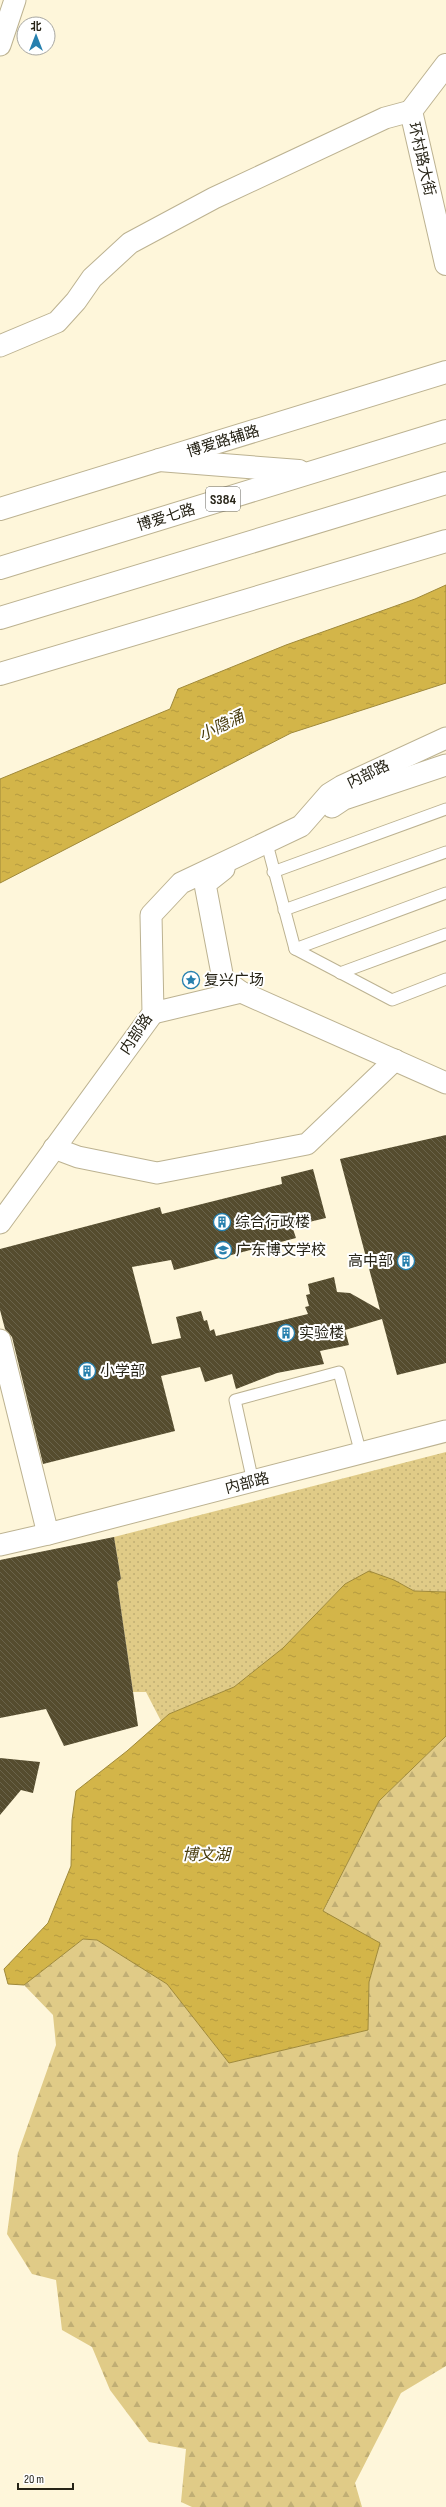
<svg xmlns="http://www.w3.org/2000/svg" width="446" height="2507" viewBox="0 0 446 2507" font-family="'Sofia Sans Condensed','Noto Sans SC',sans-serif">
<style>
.grass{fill:url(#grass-dots)}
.forest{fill:url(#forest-firs)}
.water{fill:url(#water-ripples);stroke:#9f893a}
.building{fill:url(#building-back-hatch)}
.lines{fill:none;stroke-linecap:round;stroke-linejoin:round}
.lane-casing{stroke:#bcb291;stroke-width:13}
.street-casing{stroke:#bcb291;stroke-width:23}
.secondary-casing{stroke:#bcb291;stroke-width:24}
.highway-casing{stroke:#bcb291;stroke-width:24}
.lane{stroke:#fff;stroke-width:11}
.street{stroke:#fff;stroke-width:21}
.secondary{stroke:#fff;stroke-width:22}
.highway{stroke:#fff;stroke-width:22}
.labels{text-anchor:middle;stroke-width:4;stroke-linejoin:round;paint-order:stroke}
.shield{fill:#fff;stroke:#67655c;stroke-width:1}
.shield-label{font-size:14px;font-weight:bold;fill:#262316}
.street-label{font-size:15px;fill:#262316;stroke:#fff}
.poi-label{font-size:15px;fill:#262316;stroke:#fff;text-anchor:start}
.water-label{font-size:16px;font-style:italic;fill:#493d0f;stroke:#fff}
</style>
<defs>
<pattern id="grass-dots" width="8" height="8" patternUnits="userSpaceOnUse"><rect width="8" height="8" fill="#e0cb87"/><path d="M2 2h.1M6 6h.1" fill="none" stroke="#c0ae74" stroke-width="1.8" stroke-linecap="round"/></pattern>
<pattern id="forest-firs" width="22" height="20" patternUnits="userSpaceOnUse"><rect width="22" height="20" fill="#e0cb87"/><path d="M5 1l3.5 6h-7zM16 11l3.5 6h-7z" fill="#c0ae74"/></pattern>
<pattern id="water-ripples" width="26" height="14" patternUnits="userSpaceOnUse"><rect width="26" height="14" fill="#d3b549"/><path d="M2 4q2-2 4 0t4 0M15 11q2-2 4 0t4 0" fill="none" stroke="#b59b3f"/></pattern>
<pattern id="building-back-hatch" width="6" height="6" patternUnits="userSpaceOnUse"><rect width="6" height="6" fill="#554c2e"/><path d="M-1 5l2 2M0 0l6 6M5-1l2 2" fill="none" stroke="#6a634a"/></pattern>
</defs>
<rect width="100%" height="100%" fill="#fef6da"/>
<polygon class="grass" points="446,1452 446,1592 414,1591 394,1580 369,1572 345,1584 283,1648 234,1687 169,1714 161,1721 146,1692 133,1692 117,1582 121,1579 114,1537"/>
<polygon class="forest" points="446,1736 446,2366 401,2393 355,2483 362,2507 192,2507 181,2502 186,2449 149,2442 110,2390 92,2347 62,2330 56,2280 32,2274 7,2234 18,2153 56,2045 53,2015 24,1985 83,1939 97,1940 167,1984 229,2063 368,2030 369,1982 380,1943 323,1912 379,1801"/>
<g class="water">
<polygon points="446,585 446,683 291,733 0,883 0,779 170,709 178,689 286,645 415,599"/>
<polygon points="369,1571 394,1580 414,1591 446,1592 446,1736 379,1801 323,1911 380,1943 369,1982 368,2030 229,2063 167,1984 97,1940 83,1939 24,1985 8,1984 4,1969 48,1923 71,1866 72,1820 76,1791 127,1751 169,1714 234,1687 283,1648 345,1584"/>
</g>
<g class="building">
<polygon points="446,1135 446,1363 397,1375 382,1319 345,1330 349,1345 320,1351 324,1364 277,1373 236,1389 232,1374 205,1382 200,1367 161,1376 175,1431 43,1464 12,1337 5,1329 0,1310 0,1249 160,1207 162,1214 282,1184 281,1177 313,1169 326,1218 292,1226 296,1238 174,1270 171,1260 132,1267 152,1344 181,1338 176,1317 201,1311 204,1321 207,1320 210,1331 214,1329 216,1336 308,1314 305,1307 309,1306 306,1295 310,1294 308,1284 334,1277 337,1292 350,1293 380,1310 340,1159"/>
<polygon points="114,1537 121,1579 117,1582 138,1726 64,1746 46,1709 0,1718 0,1560"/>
<polygon points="0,1758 40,1762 33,1793 21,1790 0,1815"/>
</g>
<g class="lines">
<g class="lane-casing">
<g id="lane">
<polyline points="267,844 295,949 392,1000 446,979"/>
<polyline points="273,872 446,809"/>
<polyline points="284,910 446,852"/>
<polyline points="295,949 446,893"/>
<polyline points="340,973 446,934"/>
<polyline points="253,1482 235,1400 339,1372 361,1454"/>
</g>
</g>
<g class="street-casing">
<g id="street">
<polyline points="0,45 15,0"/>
<polyline points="0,346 57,322 76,301 92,278 130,243 214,198 385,118 411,111"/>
<polyline points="332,807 344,799 446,765"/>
<polyline points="224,869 205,884 223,979 241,992 446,1083"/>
<polyline points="153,1013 241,992"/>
<polyline points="54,1148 78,1157 157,1173 307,1144 395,1060"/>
<polyline points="0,1223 153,1013 151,915 181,883 301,826 329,794 342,786 446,738"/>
<polyline points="0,1340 48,1534 446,1431"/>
<polyline points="0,1545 48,1534"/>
</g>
</g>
<g class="secondary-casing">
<g id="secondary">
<polyline points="446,65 411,111 446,264"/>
<polyline points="0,509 446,372"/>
<polyline points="0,674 446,541"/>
</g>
</g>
<g class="highway-casing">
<g id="highway">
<polyline points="159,460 299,471"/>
<polyline points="0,568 446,431"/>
<polyline points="0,618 446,483"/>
</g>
</g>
<use href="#lane" class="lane"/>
<use href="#street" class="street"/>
<use href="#secondary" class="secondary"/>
<use href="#highway" class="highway"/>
</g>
<defs>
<g id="sight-ring" transform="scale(0.9)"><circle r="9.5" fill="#fff" stroke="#2780ae" stroke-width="1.5"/><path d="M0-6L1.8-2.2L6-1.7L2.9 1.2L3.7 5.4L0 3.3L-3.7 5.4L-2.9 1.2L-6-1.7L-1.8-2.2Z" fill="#2780ae"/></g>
<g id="building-ring" transform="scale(0.9)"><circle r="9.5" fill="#fff" stroke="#2780ae" stroke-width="1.5"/><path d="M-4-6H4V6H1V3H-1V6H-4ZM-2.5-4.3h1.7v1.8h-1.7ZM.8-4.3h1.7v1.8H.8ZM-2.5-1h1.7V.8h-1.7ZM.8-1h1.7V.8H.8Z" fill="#2780ae"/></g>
<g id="school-ring" transform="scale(0.9)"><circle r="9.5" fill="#fff" stroke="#2780ae" stroke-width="1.5"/><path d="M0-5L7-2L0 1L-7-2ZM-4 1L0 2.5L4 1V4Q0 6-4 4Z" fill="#2780ae"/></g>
</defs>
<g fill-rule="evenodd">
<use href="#sight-ring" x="191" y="980"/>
<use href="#building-ring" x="222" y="1222"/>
<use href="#school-ring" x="223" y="1250"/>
<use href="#building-ring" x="406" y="1261"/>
<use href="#building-ring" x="286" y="1333"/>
<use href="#building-ring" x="87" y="1371"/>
</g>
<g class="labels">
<rect class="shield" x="206" y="487" width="34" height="24" rx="3"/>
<g class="shield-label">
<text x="223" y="504">S384</text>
</g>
<g class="street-label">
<text transform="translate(422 159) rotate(77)" y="5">环村路大街</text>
<text transform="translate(223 441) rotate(-17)" y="5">博爱路辅路</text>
<text transform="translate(166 517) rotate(-17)" y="5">博爱七路</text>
<text transform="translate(368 774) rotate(-26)" y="5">内部路</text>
<text transform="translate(136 1034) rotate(-56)" y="5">内部路</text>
<text transform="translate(247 1483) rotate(-14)" y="5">内部路</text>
</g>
<g class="poi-label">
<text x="204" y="985">复兴广场</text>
<text x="235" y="1227">综合行政楼</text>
<text x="236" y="1255">广东博文学校</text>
<text x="393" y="1266" text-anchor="end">高中部</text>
<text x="299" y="1338">实验楼</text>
<text x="100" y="1376">小学部</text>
</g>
<g class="water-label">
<text transform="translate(221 725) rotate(-26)" y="6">小隐涌</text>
<text x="206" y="1860">博文湖</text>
</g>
</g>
<g transform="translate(36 36)"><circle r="19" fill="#ffffff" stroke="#a8a7a2"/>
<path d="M0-3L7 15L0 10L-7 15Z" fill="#2780ae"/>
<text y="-6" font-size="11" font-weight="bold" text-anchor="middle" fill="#262316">北</text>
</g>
<path d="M18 2483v6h55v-6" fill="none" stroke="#262316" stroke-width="2"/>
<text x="24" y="2483" font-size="12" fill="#262316" stroke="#ffffff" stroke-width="3" paint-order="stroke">20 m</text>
</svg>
